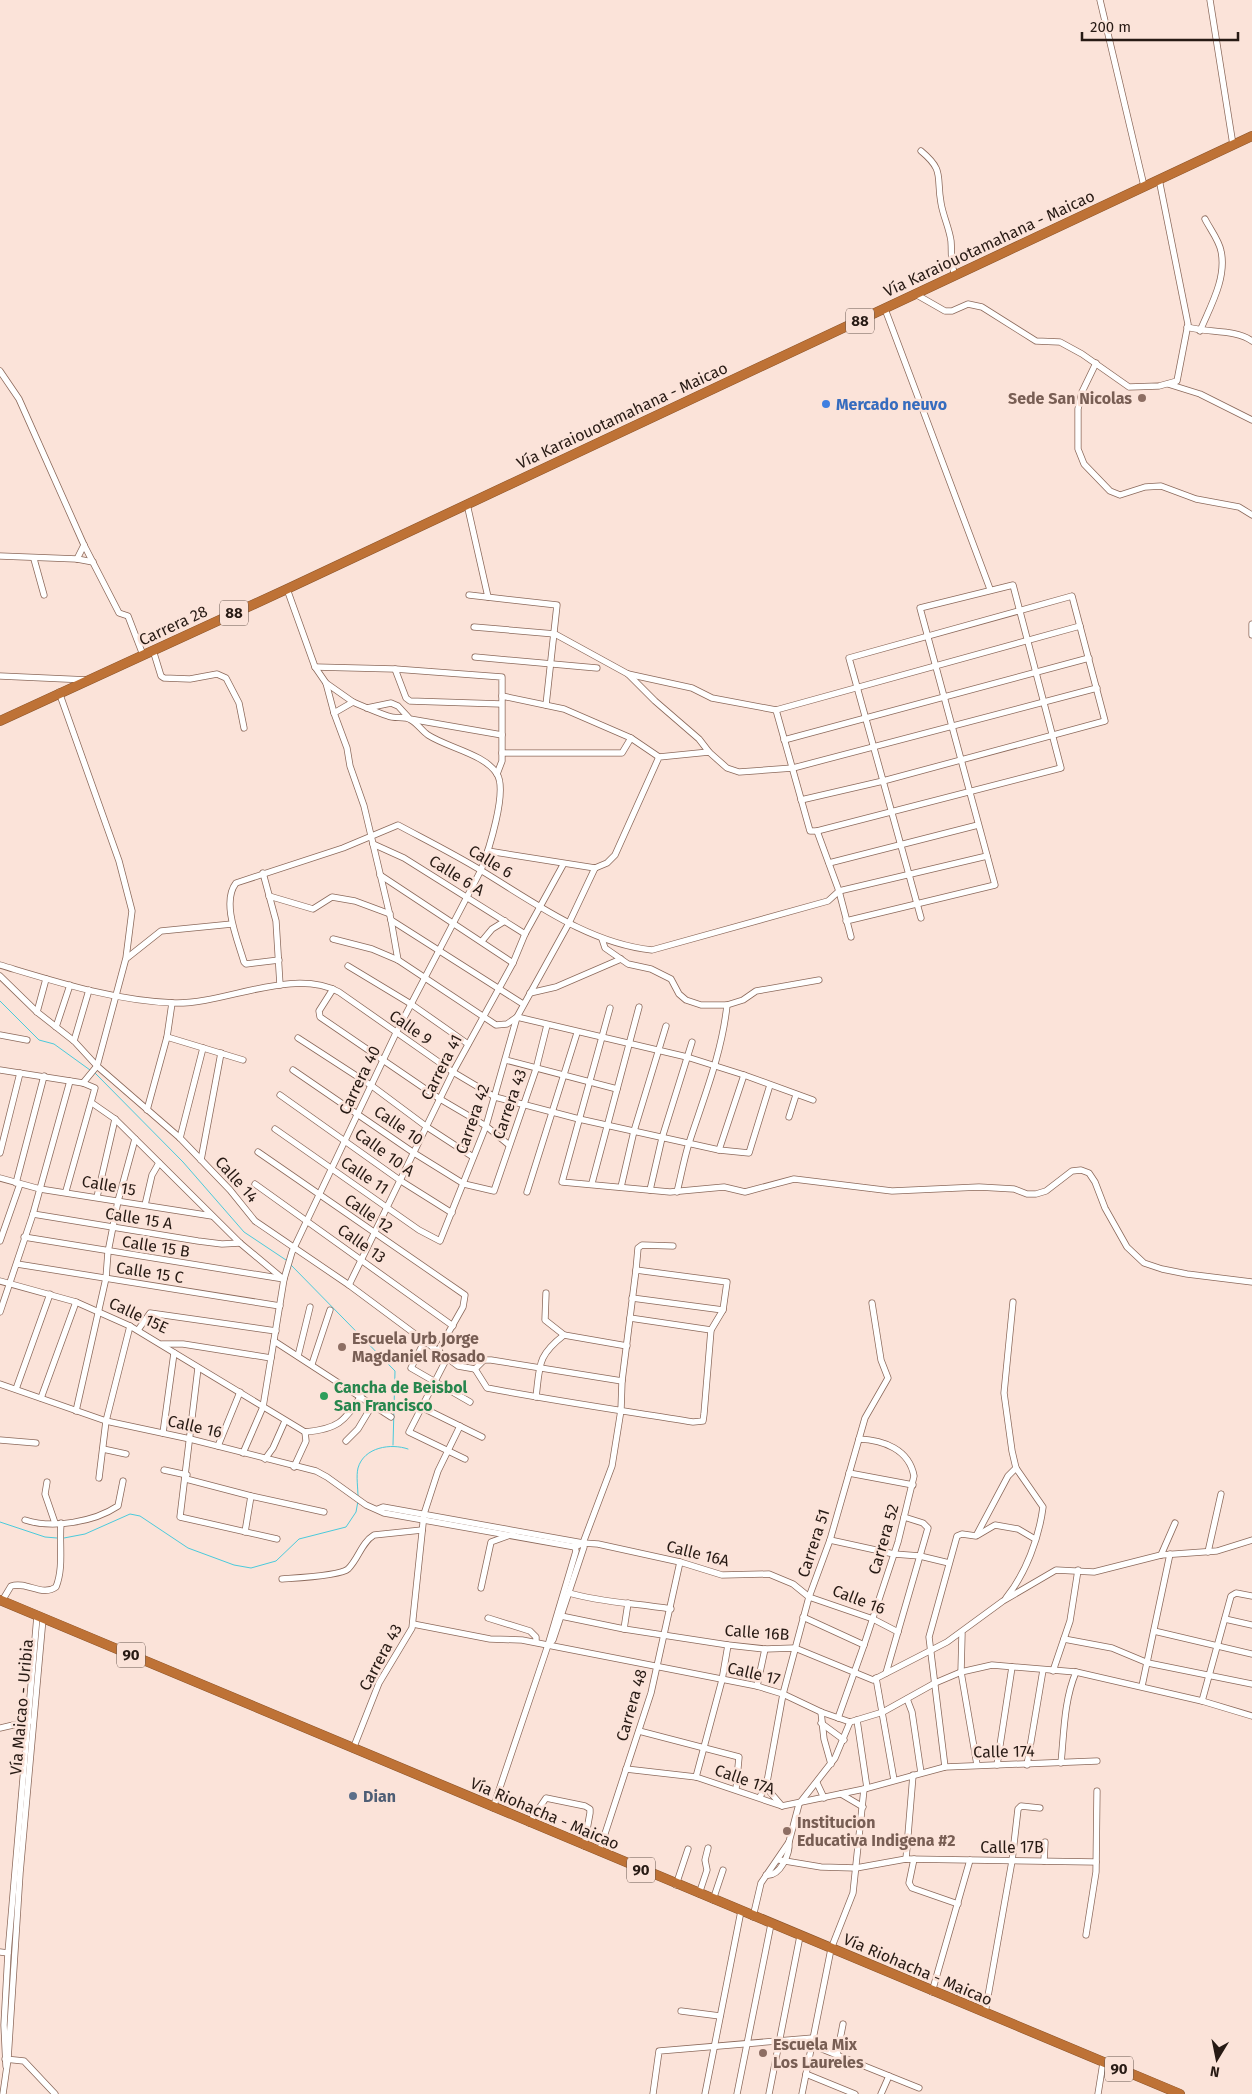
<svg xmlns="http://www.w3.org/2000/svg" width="1252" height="2094" viewBox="0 0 1252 2094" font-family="'Fira Sans',sans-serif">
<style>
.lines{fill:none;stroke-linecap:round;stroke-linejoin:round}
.stream{stroke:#4acadb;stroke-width:1}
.minor-casing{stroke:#8b695b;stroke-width:7}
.highway-casing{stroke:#89532a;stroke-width:10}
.minor{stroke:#fff;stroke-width:5.5}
.highway{stroke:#be7236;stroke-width:9}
.education-dot{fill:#8d6e63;stroke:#fbe3d9;stroke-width:2}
.shop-dot{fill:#3f7fe0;stroke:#fbe3d9;stroke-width:2}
.leisure-dot{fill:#2e9e5b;stroke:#fbe3d9;stroke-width:2}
.service-dot{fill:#5c6f8a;stroke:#fbe3d9;stroke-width:2}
.labels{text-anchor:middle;stroke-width:5;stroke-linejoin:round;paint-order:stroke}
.shield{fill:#fbe3d9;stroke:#67564f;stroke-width:1}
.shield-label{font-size:15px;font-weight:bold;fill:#271a14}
.street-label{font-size:16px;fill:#271a14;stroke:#fbe3d9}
.education-label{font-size:16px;font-weight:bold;fill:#785e54;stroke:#fbe3d9;text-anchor:start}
.shop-label{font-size:16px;font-weight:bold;fill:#366cbe;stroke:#fbe3d9;text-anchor:start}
.leisure-label{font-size:16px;font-weight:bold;fill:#27864d;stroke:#fbe3d9;text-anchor:start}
.service-label{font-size:16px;font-weight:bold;fill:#4e5e75;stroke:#fbe3d9;text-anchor:start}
</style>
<rect width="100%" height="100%" fill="#fbe3d9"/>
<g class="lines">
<g class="stream">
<polyline points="0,1001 39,1040 54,1044 90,1070"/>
<polyline points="95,1073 183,1162 244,1232 286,1260"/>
<polyline points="291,1265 395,1371 393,1445"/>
<path d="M 358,1497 C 358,1488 356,1476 358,1468 C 364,1447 391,1443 408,1449"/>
<polyline points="0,1522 45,1537 57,1538"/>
<polyline points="64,1538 85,1534 130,1514 140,1516 188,1548 234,1565 251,1568 276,1561 299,1539 346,1527 356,1512 358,1501"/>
</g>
<g class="minor-casing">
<g id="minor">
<polyline points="1100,0 1144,186"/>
<polyline points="1210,0 1233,145"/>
<path d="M 921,151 C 945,171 936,176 941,203 C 943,216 949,227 951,241 C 952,253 950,264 955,275"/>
<polyline points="917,295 945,311 952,311 968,304 982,307 1036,341 1060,342 1082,354 1129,387 1159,386 1177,381 1188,324 1159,179"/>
<polyline points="885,309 990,589"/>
<path d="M 1187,327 C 1207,333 1236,329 1252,341"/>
<path d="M 1200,331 C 1210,307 1227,278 1221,251 C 1219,240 1210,229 1205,219"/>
<polyline points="1096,363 1082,392 1078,409 1078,449 1084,464 1110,491 1120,495 1145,487 1161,486 1196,499 1239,507 1252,515"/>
<polyline points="0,371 19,399 84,545 119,613 128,616 143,655"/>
<polyline points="1168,384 1200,394 1252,420"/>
<polyline points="467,504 488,597"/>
<polyline points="0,556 77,559 93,562"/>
<polyline points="34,559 44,595"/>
<polyline points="77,559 84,545"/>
<polyline points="287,589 315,667 326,683 334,713 347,748 350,766 364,806 391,920 398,960"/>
<polyline points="469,595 557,605 546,705"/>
<polyline points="1252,624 1252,635"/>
<polyline points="474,627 555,634 628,674 692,688 712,698 776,710 1080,626"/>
<polyline points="153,650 161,676 164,678 190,679 217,674 226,678 239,703 244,728"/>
<polyline points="475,657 597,668"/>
<polyline points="315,667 395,669"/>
<polyline points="628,674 655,701 699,739 709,752"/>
<polyline points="0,676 88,680"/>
<polyline points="326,683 353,702"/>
<polyline points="59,692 119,861 132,911 126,958 97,1066 83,1083"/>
<polyline points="501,704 410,701 406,698 395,669 502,677 502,696"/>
<polyline points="367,708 391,703 398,706 410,719 502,735"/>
<polyline points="776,710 810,831 817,831 839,891 851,937"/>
<polyline points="784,740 1089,658"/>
<polyline points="502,753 622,753 631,738"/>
<polyline points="497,774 502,761 502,696 564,709 631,738 659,757"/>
<polyline points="801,800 883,781 1105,721 1072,596 849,658 921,918"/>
<path d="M 817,831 L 1061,768 L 1013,585 L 920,608 C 945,700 970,792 995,885 L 846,921"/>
<polyline points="373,844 404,858 525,934"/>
<polyline points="488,851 595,868 607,863 615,855 659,757 709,752 727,768 739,772 793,768 1097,688"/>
<polyline points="829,863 978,825"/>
<polyline points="263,873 276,921 280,985"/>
<polyline points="380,875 513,963"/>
<polyline points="269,896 313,909 332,897 355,901 390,914"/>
<polyline points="391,920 523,1004"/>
<polyline points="333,939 372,949 398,960 496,1025 507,1024 517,1017 687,1057 744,1075 813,1100"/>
<polyline points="602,939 605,948 628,964 651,969 671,979 679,994 686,1000 701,1005 727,1005 743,1000 756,991 819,980"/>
<polyline points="482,941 492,929 505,921"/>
<polyline points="127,958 161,931 232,924"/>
<path d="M 279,960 L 246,964 L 244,962 C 238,941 221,902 236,883 L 343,848 L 398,825 C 426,840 454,854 482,871 C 535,903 588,943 652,950 L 828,901 L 839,891 L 987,856"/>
<path d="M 0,965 C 57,982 115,1001 175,1003 C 226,1004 292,967 339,992 L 453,1072 L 495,1097 L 579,1119 L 719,1150 L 749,1153 L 770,1085"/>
<polyline points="348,966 411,1004 468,1044"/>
<polyline points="0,976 37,1012 74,1041 97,1066 180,1138 230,1190 255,1221 349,1285 458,1366 475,1369"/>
<polyline points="333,989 319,1011 320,1017 440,1099 486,1126 509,1145"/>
<polyline points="530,993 556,987 621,959"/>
<polyline points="610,1008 562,1182 670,1192 724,1187 745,1192 794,1179 892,1191 979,1187 1014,1189 1027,1194 1036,1194 1046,1191 1072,1171 1081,1170 1089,1173 1095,1182 1105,1208 1127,1247 1144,1263 1162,1269 1187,1274 1252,1282"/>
<polyline points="37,1012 46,979"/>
<polyline points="56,1027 70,985"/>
<polyline points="0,1035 27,1040"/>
<polyline points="167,1037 243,1060"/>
<polyline points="298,1038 372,1086 427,1127 473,1157"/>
<polyline points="74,1041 89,990"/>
<polyline points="506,1060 617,1089"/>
<polyline points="0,1070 83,1083 95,1088 66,1191"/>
<polyline points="293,1070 414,1153 464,1184 494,1191 536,1069 547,1025"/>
<polyline points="280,1095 401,1181 452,1213"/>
<polyline points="92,1103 115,1119 240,1243 282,1278"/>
<polyline points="147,1110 167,1037 172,1003"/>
<polyline points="789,1117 796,1095"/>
<polyline points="275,1129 419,1230 440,1241 486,1126 517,1017 569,923 595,868"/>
<polyline points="180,1138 203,1048"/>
<polyline points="719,1150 744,1075"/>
<polyline points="258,1152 465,1295 463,1307 438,1351"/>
<polyline points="0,1153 20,1073"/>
<polyline points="201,1160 221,1053"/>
<polyline points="0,1178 40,1189 212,1216"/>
<polyline points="16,1183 44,1076"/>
<polyline points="592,1183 639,1007"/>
<polyline points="255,1184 453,1326"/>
<polyline points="621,1187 634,1131 666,1026"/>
<polyline points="650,1190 662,1138 692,1042"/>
<polyline points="527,1192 577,1033"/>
<path d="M 677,1192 C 681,1176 684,1159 689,1143 C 704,1097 722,1053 727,1005"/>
<polyline points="97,1197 115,1119"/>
<polyline points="145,1205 152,1175 159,1163"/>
<polyline points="33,1214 198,1241 222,1244 240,1243"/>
<polyline points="24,1237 284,1279"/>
<polyline points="0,1241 20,1184"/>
<polyline points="17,1264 280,1306"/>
<polyline points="636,1270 638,1248 642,1245 673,1246"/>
<path d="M 0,1281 L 76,1302 L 130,1326 L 305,1432 C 338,1429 344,1422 361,1396"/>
<polyline points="349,1285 453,1072 513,963 525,934 563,865"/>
<polyline points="546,1293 545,1320 564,1335 627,1346"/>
<polyline points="632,1298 723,1310"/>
<polyline points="0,1312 33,1214 70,1081"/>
<polyline points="630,1318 711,1330"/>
<polyline points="138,1330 150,1313 276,1331"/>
<polyline points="274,1341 391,1417"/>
<polyline points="424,1342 411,1368 470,1402"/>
<polyline points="162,1344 183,1344 271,1358"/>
<polyline points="298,1356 310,1307"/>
<polyline points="447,1358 409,1432 465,1459"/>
<polyline points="312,1364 330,1310"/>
<polyline points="198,1368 180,1517 277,1539"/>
<path d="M 475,1369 L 487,1388 C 556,1401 625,1411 693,1422 L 703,1421 L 704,1414 L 711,1330 L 723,1310 L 727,1282 L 636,1270 L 622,1381 L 621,1410 L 612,1466 L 583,1543 L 584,1547 L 553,1640 L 548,1645"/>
<polyline points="475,1369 484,1360 491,1360 622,1381"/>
<polyline points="0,1384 106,1421 190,1439 316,1471 327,1477 366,1505 384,1513 575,1547"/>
<polyline points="16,1389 50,1294"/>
<path d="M 536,1397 C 540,1365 537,1356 564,1335"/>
<polyline points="41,1398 76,1302"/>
<polyline points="421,1407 482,1437"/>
<polyline points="76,1411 106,1278 108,1252 118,1201 135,1139"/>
<polyline points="163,1433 174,1353"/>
<polyline points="0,1440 36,1443"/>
<polyline points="346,1441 358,1429 373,1404"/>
<polyline points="218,1446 240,1392"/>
<polyline points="103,1449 126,1454"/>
<path d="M 243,1453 L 263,1407 L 284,1279 L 292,1252 L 396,1033 L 481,870 C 488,852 508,791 497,774 C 485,754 448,748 428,735 C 422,731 417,723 411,720 C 405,716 395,719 388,716 C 376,712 365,707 353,702 L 334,713"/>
<polyline points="265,1459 273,1448 285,1421"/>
<polyline points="294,1467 306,1441 305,1432"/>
<polyline points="164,1470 187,1475"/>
<polyline points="849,1473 913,1485"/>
<polyline points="99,1478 106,1421 130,1326"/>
<polyline points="186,1479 251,1496 324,1512"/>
<polyline points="47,1482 45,1494 55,1523"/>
<polyline points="378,1509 383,1507 583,1543"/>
<path d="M 25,1520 C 53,1529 94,1522 118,1506 L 123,1481"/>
<polyline points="245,1532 251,1496"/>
<polyline points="978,1535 995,1525 1018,1529 1035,1539"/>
<polyline points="830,1540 894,1554 920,1556 949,1563"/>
<polyline points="575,1547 583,1543 598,1544 680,1562 722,1575 769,1574 793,1584 809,1597 873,1619 898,1632"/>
<polyline points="1208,1552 1221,1494"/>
<polyline points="1161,1555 1175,1523"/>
<path d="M 282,1579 C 295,1578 340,1576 348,1569 C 359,1558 361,1543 374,1535 L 422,1530"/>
<polyline points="481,1588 491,1542 513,1534"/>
<path d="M 569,1593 C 603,1603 636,1603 671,1609"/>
<path d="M 1006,1598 C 1026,1573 1039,1538 1043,1507 L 1016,1468 L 1012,1451 L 1004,1393 L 1013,1302"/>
<path d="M 2,1601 L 11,1586 C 27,1581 42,1597 56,1587 C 64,1567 59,1544 61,1523"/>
<polyline points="561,1616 624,1629 728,1645 765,1649 795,1648 873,1680 947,1642 1003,1601 1056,1570 1094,1572 1161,1555 1217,1551 1252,1540"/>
<polyline points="803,1617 864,1645"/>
<polyline points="488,1618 530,1631 536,1637 536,1642"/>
<polyline points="1225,1619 1252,1625"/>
<polyline points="413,1624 490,1639 522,1640 757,1686 783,1694 821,1712 850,1722 883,1712 935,1683 961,1672 992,1665 1076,1672 1202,1701 1252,1716"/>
<polyline points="624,1629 628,1603"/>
<polyline points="1154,1631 1252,1654"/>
<polyline points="962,1634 961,1672 977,1765"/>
<polyline points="1064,1639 1112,1648 1148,1663 1252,1684"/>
<polyline points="1053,1671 1070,1621 1078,1570"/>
<polyline points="886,1673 928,1528 923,1523 904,1517"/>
<polyline points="876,1678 894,1780"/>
<polyline points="757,1686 765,1649"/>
<polyline points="1142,1686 1170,1554"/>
<polyline points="907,1699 912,1712 921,1773"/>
<polyline points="1202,1701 1231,1596 1236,1593 1252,1596"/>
<polyline points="821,1712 824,1739 831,1764"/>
<path d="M 838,1718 L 864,1645 L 898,1542 L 914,1476 C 909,1449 883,1440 859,1439"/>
<polyline points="857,1720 867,1788"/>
<polyline points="821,1723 844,1740"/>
<polyline points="0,1728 30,1721"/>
<polyline points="639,1731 739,1757 736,1789"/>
<polyline points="353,1749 379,1683 412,1628 424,1514 438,1471 460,1426"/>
<path d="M 1061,1763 C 1064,1733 1064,1700 1076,1672"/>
<polyline points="997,1765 1012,1667"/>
<polyline points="1027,1765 1043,1670"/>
<polyline points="945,1767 929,1637 957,1536 962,1534 976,1536 1008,1476 1016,1468"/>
<polyline points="626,1769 696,1777 782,1806 864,1789 945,1767 1097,1761"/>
<polyline points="696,1777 722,1680 728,1645"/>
<polyline points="767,1783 770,1792 782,1806"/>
<polyline points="817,1783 824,1798"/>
<polyline points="841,1794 863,1807"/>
<polyline points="760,1797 767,1782 783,1694 809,1597 830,1540 865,1418 888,1378 881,1360 872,1303"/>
<polyline points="493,1808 548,1645 576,1551 575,1547"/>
<polyline points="529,1823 546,1798 585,1806 590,1809 590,1813 584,1846"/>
<polyline points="599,1852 651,1693 680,1562"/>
<polyline points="906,1859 913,1775"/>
<polyline points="914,1859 909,1883 912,1888 958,1904"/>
<polyline points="779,1860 821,1867 856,1868 906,1859 1096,1862"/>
<polyline points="1044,1861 1045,1842"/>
<path d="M 766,1875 C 780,1877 790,1854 789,1842"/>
<polyline points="676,1885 688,1849"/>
<polyline points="699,1894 707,1870 705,1860 708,1848"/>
<polyline points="713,1900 723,1870"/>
<polyline points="753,1917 761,1883 789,1842 799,1804 835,1758 850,1722"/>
<polyline points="1086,1935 1096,1872 1097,1791"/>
<polyline points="0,1952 8,1953"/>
<polyline points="932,1992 970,1860"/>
<polyline points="681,2011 720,2016"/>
<polyline points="985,2013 1012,1861 1018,1809 1021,1806 1040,1808"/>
<polyline points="812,2045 919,2088"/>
<polyline points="837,2055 843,2024"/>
<polyline points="5,2059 24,2061 55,2094"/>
<polyline points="6,2066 4,2025 8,1953 37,1616"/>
<polyline points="806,2074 855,2094"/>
<polyline points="3,2094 8,2059 20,1873 43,1618"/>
<polyline points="653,2094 659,2051 813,2038"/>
<polyline points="705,2094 741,1911"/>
<polyline points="737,2094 771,1924"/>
<polyline points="769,2094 800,1936"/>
<polyline points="802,2094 831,1949 853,1893 864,1789"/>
<polyline points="881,2094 889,2076"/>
<polyline points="1098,2094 1103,2063"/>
</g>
</g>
<g class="highway-casing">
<g id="highway">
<polyline points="0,721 287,589 1252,136"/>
<polyline points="0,1600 1180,2094"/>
</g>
</g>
<use href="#minor" class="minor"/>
<use href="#highway" class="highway"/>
</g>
<g class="education-dot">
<circle cx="1142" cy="398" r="5"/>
<circle cx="342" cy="1347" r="5"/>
<circle cx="787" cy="1831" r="5"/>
<circle cx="763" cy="2053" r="5"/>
</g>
<circle class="shop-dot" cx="826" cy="404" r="5"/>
<circle class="leisure-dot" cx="324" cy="1396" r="5"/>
<circle class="service-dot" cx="353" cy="1796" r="5"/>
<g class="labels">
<g class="shield">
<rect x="846" y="308.5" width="28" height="25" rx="4"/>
<rect x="220" y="600.5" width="28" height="25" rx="4"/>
<rect x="117" y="1642.5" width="28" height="25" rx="4"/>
<rect x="627" y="1857.5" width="28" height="25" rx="4"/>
<rect x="1105" y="2056.5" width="28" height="25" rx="4"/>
</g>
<g class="shield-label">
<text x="860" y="326">88</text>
<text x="234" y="618">88</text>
<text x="131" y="1660">90</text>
<text x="641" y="1875">90</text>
<text x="1119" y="2074">90</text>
</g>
<g class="street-label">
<text transform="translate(989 243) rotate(-25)" y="6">Vía Karaiouotamahana - Maicao</text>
<text transform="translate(622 415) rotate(-25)" y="6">Vía Karaiouotamahana - Maicao</text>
<text transform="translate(173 625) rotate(-25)" y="6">Carrera 28</text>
<text transform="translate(491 861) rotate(31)" y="6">Calle 6</text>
<text transform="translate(457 875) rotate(32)" y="6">Calle 6 A</text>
<text transform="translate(411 1027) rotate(35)" y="6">Calle 9</text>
<text transform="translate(441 1067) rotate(-63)" y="6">Carrera 41</text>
<text transform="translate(359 1080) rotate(-64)" y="6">Carrera 40</text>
<text transform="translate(509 1104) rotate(-71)" y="6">Carrera 43</text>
<text transform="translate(472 1119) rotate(-71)" y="6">Carrera 42</text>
<text transform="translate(399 1125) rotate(35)" y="6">Calle 10</text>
<text transform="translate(385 1152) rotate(36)" y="6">Calle 10 A</text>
<text transform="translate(365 1175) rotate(34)" y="6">Calle 11</text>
<text transform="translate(237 1179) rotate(48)" y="6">Calle 14</text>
<text transform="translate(109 1185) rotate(10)" y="6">Calle 15</text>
<text transform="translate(369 1213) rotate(35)" y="6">Calle 12</text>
<text transform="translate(139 1218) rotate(9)" y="6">Calle 15 A</text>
<text transform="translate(362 1243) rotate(35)" y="6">Calle 13</text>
<text transform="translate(156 1246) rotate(9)" y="6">Calle 15 B</text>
<text transform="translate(150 1272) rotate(9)" y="6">Calle 15 C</text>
<text transform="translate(139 1315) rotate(25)" y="6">Calle 15E</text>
<text transform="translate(195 1426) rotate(13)" y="6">Calle 16</text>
<text transform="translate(883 1539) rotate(-74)" y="6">Carrera 52</text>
<text transform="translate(813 1543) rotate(-72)" y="6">Carrera 51</text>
<text transform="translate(698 1553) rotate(14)" y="6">Calle 16A</text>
<text transform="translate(859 1599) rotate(21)" y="6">Calle 16</text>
<text transform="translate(757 1632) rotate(4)" y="6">Calle 16B</text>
<text transform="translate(380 1657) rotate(-62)" y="6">Carrera 43</text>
<text transform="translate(754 1673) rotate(13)" y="6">Calle 17</text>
<text transform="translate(631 1705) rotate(-74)" y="6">Carrera 48</text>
<text transform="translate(21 1707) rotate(-85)" y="6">Vía Maicao - Uribia</text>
<text transform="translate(1004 1751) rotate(-1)" y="6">Calle 174</text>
<text transform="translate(745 1779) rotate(19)" y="6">Calle 17A</text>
<text transform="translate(545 1813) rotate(23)" y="6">Vía Riohacha - Maicao</text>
<text x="1012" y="1853">Calle 17B</text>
<text transform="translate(918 1969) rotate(23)" y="6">Vía Riohacha - Maicao</text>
</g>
<g class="education-label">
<text x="1132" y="404" text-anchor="end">Sede San Nicolas</text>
<text x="352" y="1344">Escuela Urb Jorge<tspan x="352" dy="18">Magdaniel Rosado</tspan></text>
<text x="797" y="1828">Institucion<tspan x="797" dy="18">Educativa Indigena #2</tspan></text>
<text x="773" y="2050">Escuela Mix<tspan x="773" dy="18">Los Laureles</tspan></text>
</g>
<g class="shop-label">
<text x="836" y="410">Mercado neuvo</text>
</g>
<g class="leisure-label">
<text x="334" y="1393">Cancha de Beisbol<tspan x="334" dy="18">San Francisco</tspan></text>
</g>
<g class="service-label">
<text x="363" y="1802">Dian</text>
</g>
</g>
<g transform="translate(1217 2059) rotate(190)" stroke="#fbe3d9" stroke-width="4" paint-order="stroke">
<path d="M0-4L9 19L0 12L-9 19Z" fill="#271a14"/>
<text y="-8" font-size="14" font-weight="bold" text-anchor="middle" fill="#271a14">N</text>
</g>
<path d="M1082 32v8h156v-8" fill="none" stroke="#271a14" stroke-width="2.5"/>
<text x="1090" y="32" font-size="15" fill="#271a14" stroke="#fbe3d9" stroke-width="4" paint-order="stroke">200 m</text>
</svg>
